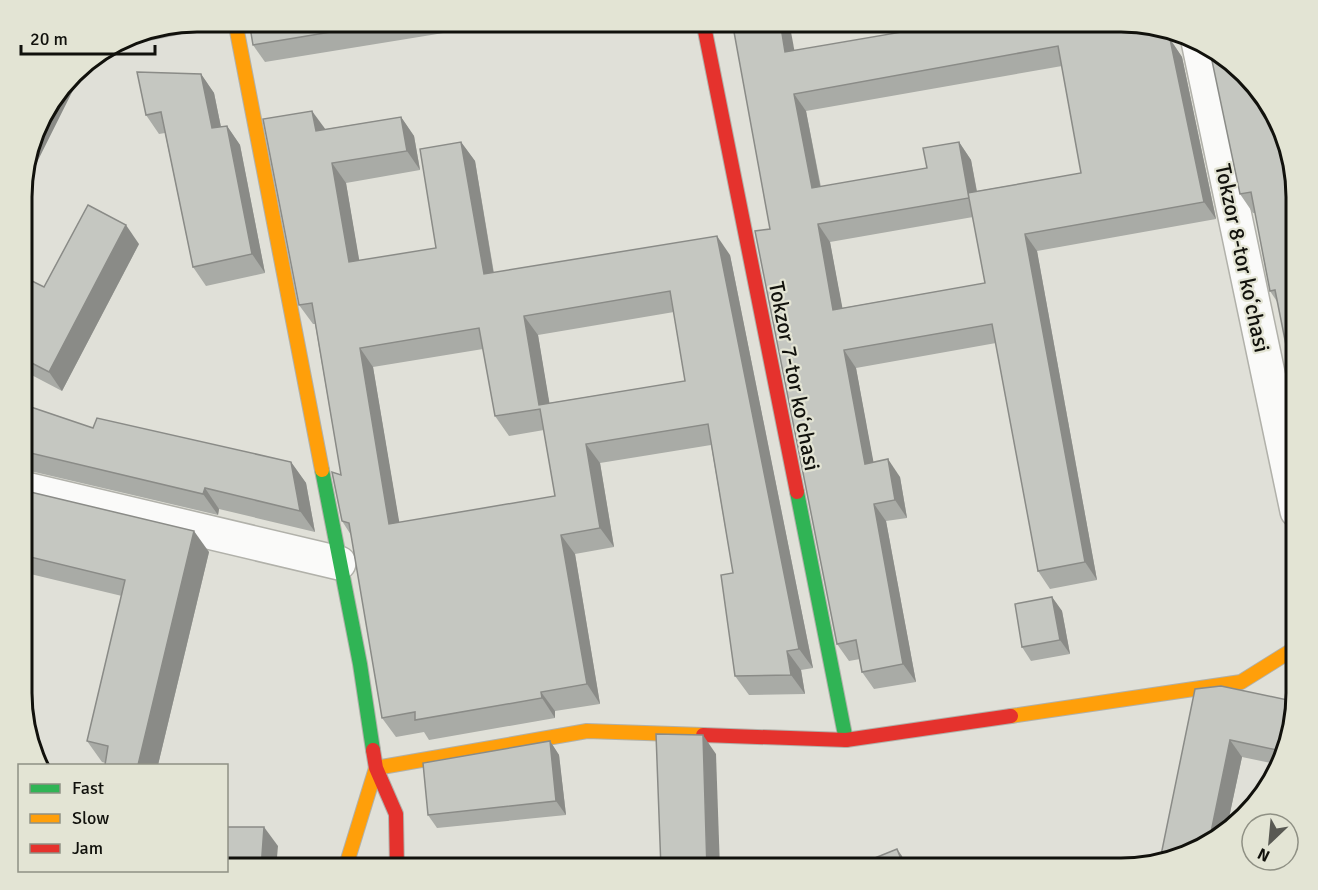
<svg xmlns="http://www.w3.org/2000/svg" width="1318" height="890" viewBox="0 0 1318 890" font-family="Signika,sans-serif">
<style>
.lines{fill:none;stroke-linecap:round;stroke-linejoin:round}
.street-casing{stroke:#b1b1aa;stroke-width:36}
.fast-casing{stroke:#b1b1aa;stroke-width:16}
.slow-casing{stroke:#b1b1aa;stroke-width:16}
.jam-casing{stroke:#b1b1aa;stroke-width:16}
.street{stroke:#fafaf9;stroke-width:33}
.fast{stroke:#30b455;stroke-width:14}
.slow{stroke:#ff9f0a;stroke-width:14}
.jam{stroke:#e5322d;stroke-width:14}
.wall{fill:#a9aba6;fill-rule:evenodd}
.shaded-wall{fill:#8a8b87}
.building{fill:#c5c7c1;stroke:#8a8b87;stroke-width:1.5;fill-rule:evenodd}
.labels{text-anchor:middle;stroke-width:4.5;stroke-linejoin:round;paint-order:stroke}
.street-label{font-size:22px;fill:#11110c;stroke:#e3e4d4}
.rim{fill:none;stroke:#11110c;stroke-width:3}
</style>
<rect width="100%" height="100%" fill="#e0e0d8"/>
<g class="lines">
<g class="street-casing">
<g id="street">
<polyline points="1198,41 1297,511"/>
<polyline points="22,488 339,563"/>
</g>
</g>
<g class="fast-casing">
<g id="fast">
<polyline points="322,470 360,664 373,750"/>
<polyline points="797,492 846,740"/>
</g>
</g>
<g class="slow-casing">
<g id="slow">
<polyline points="235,21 322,470"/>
<polyline points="1011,716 1241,682 1297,647"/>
<polyline points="345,869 376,768 587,731 703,735"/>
</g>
</g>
<g class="jam-casing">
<g id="jam">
<polyline points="703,21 797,492"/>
<polyline points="703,735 846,740 1011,716"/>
<polyline points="373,750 376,768 396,814 397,869"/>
</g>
</g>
<use href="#street" class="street"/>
<use href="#fast" class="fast"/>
<use href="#slow" class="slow"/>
<use href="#jam" class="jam"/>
</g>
<g class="wall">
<polygon points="197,21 217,21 217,27 105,50 130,34"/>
<polygon points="249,21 504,21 505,23 265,62 253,45"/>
<path d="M 1154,29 L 1162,36 L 1170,39 L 1182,57 L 1216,219 L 1037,251 L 1097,580 L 1050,589 L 1038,571 L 996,343 L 856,368 L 873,462 L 900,477 L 907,518 L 886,521 L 916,682 L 874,689 L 862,672 L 860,659 L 849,661 L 837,644 L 770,229 L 794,51 ZM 1062,66 L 1081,173 L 977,191 L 971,160 L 959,142 L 927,168 L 821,187 L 806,111 ZM 973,217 L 985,283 L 842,308 L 830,242 Z"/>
<polygon points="1235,66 1278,303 1270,291 1255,213 1253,213 1240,194"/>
<polygon points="201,74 214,93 221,127 227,126 240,145 265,273 206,286 193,267 165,133 159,134 146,115"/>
<polygon points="74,88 29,178 22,174 39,119"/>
<path d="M 401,117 L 414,136 L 420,170 L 346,183 L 359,261 L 436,248 L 461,142 L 475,161 L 494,273 L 730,255 L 813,668 L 801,670 L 805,694 L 749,695 L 735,676 L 733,573 L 711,445 L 600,463 L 614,547 L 575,554 L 600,704 L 555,711 L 555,718 L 429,740 L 424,732 L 396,737 L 382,718 L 351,535 L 342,521 L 341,475 L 315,324 L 313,324 L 299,305 L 326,129 ZM 674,312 L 685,381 L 549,403 L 538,335 ZM 483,349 L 495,416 L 509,436 L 544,430 L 555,496 L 399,523 L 373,367 Z"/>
<polygon points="139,244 62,391 22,370 22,276 44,287"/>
<polygon points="22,404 93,428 291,462 306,483 315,532 219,509 218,515 26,470 22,470"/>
<polygon points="22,490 209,552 158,765 105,765 106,763 102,762 87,741 122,596 22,572"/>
<polygon points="1052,597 1062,611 1070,654 1031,661 1022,647"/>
<polygon points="1221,686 1288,750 1280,765 1242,757 1227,827"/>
<polygon points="550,741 559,755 566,815 437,828 428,815"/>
</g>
<g class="shaded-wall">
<polygon points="213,21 217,21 217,27"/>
<polygon points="780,21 789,21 798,70 785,52"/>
<polygon points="1144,24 1154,26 1158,48 1146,30"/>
<polygon points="1170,39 1182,57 1216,219 1204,202"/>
<polygon points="201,74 214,93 225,147 212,128"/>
<polygon points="69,81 74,88 29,178 24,170 35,133 47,108"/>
<polygon points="794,94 806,111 824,206 812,188"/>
<polygon points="312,111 326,130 316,131"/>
<polygon points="401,117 414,136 420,170 407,151"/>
<polygon points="227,126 240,145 265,273 252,254"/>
<polygon points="461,142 475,161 497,294 484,274"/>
<polygon points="959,142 971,160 981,215 969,198"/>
<polygon points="332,163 346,183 363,282 349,262"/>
<polygon points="818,224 830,242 846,327 833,310"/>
<polygon points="126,225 139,244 62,391 49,372"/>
<polygon points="1025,234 1037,251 1097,580 1085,562"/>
<polygon points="717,236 730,255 813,668 799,649"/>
<polygon points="524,316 538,335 553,424 539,405"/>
<polygon points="360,348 373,367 403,544 389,524"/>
<polygon points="844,350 856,368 877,481 865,464"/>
<polygon points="586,444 600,463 614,547 600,528"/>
<polygon points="888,459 900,477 907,518 895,500"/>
<polygon points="291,462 306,483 315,532 300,511"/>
<polygon points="205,488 219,509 218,515 203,494"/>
<polygon points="874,504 886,521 916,682 903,664"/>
<polygon points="194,531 209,552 158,765 138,765"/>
<polygon points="561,535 575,554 600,704 587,684"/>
<polygon points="1052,597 1062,611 1070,654 1060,640"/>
<polygon points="787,651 801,670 805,694 791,675"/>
<polygon points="541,692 555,711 555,718 542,698"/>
<polygon points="703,735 716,754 720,869 707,869"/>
<polygon points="1230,740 1242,757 1227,827 1209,842"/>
<polygon points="550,741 559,755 566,815 556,801"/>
<polygon points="264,827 278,846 276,869 261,869"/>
<polygon points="897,849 902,856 907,869 905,869"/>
</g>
<g class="building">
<polygon points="249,21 397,21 253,45"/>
<path d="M 732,21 L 780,21 L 785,52 L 902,32 L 900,21 L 1132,21 L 1144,24 L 1146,30 L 1157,28 L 1158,34 L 1170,39 L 1204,202 L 1025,234 L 1085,562 L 1038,571 L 992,324 L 844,350 L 865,464 L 888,459 L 895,500 L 874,504 L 903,664 L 862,672 L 856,640 L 837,644 L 755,231 L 770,229 ZM 1058,46 L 1081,173 L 968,193 L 959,142 L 923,148 L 927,168 L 812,188 L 794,94 ZM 968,193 L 985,283 L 833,310 L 818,224 L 969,198 Z"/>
<polygon points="1211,56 1235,66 1279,119 1297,186 1297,400 1275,290 1270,291 1251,192 1240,194"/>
<polygon points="137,72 201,74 212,128 227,126 252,254 193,267 161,112 146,115"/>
<polygon points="47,108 35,133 39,119"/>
<path d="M 312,111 L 316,131 L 401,117 L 407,151 L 332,163 L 349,262 L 436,248 L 420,149 L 461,142 L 484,274 L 717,236 L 799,649 L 787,651 L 791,675 L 735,676 L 721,575 L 733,573 L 708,424 L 586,444 L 600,528 L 561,535 L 587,684 L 541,692 L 542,698 L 415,720 L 415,712 L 382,718 L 349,523 L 342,521 L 332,472 L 341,475 L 312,303 L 299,305 L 263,119 ZM 670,291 L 685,381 L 539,405 L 524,316 ZM 479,328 L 495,416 L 540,409 L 555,496 L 389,524 L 360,348 Z"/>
<polygon points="88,205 126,225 49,372 22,358 22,276 44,287"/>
<polygon points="22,404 93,428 97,418 291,462 300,511 205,488 203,494 22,451"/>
<polygon points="22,490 194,531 138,765 105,765 108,746 87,741 125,580 22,555"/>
<polygon points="1052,597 1060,640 1022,647 1015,604"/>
<polygon points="1221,686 1297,702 1288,750 1286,752 1230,740 1209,842 1199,851 1160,860 1195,689"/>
<polygon points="656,734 703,735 707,869 661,869"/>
<polygon points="550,741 556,801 428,815 423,763"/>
<polygon points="226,827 264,827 261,869 226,869"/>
<polygon points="897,849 905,869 868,869 865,862"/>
</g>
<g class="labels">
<g class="street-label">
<text transform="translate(1243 258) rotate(78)" y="8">Tokzor 8-tor koʻchasi</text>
<text transform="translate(795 376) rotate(79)" y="8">Tokzor 7-tor koʻchasi</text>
</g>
</g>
<path d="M0 0H1318V890H0ZM197 32H1121A165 165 0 0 1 1286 197V693A165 165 0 0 1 1121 858H197A165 165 0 0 1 32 693V197A165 165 0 0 1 197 32Z" fill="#e3e4d4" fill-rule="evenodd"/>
<path class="rim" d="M197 32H1121A165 165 0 0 1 1286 197V693A165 165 0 0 1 1121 858H197A165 165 0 0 1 32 693V197A165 165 0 0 1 197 32Z"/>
<rect x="18" y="764" width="210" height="108" fill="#e3e4d4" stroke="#8f9084" stroke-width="1.5"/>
<rect x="30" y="784" width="30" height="9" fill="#30b455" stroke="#8f9084" stroke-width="1.5"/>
<text x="72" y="794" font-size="18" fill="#11110c">Fast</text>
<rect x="30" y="814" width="30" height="9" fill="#ff9f0a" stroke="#8f9084" stroke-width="1.5"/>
<text x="72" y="824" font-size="18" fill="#11110c">Slow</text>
<rect x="30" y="844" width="30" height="9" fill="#e5322d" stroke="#8f9084" stroke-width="1.5"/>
<text x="72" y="854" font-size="18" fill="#11110c">Jam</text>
<g transform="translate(1270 842) rotate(206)"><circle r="28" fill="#e3e4d4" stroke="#8f9084" stroke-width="1.5"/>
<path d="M0-4.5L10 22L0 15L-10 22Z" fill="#595953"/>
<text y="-9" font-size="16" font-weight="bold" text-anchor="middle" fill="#11110c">N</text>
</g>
<path d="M21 45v9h134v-9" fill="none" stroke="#11110c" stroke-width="3"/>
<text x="30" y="45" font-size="18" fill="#11110c" stroke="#e3e4d4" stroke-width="4.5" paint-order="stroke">20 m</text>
</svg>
